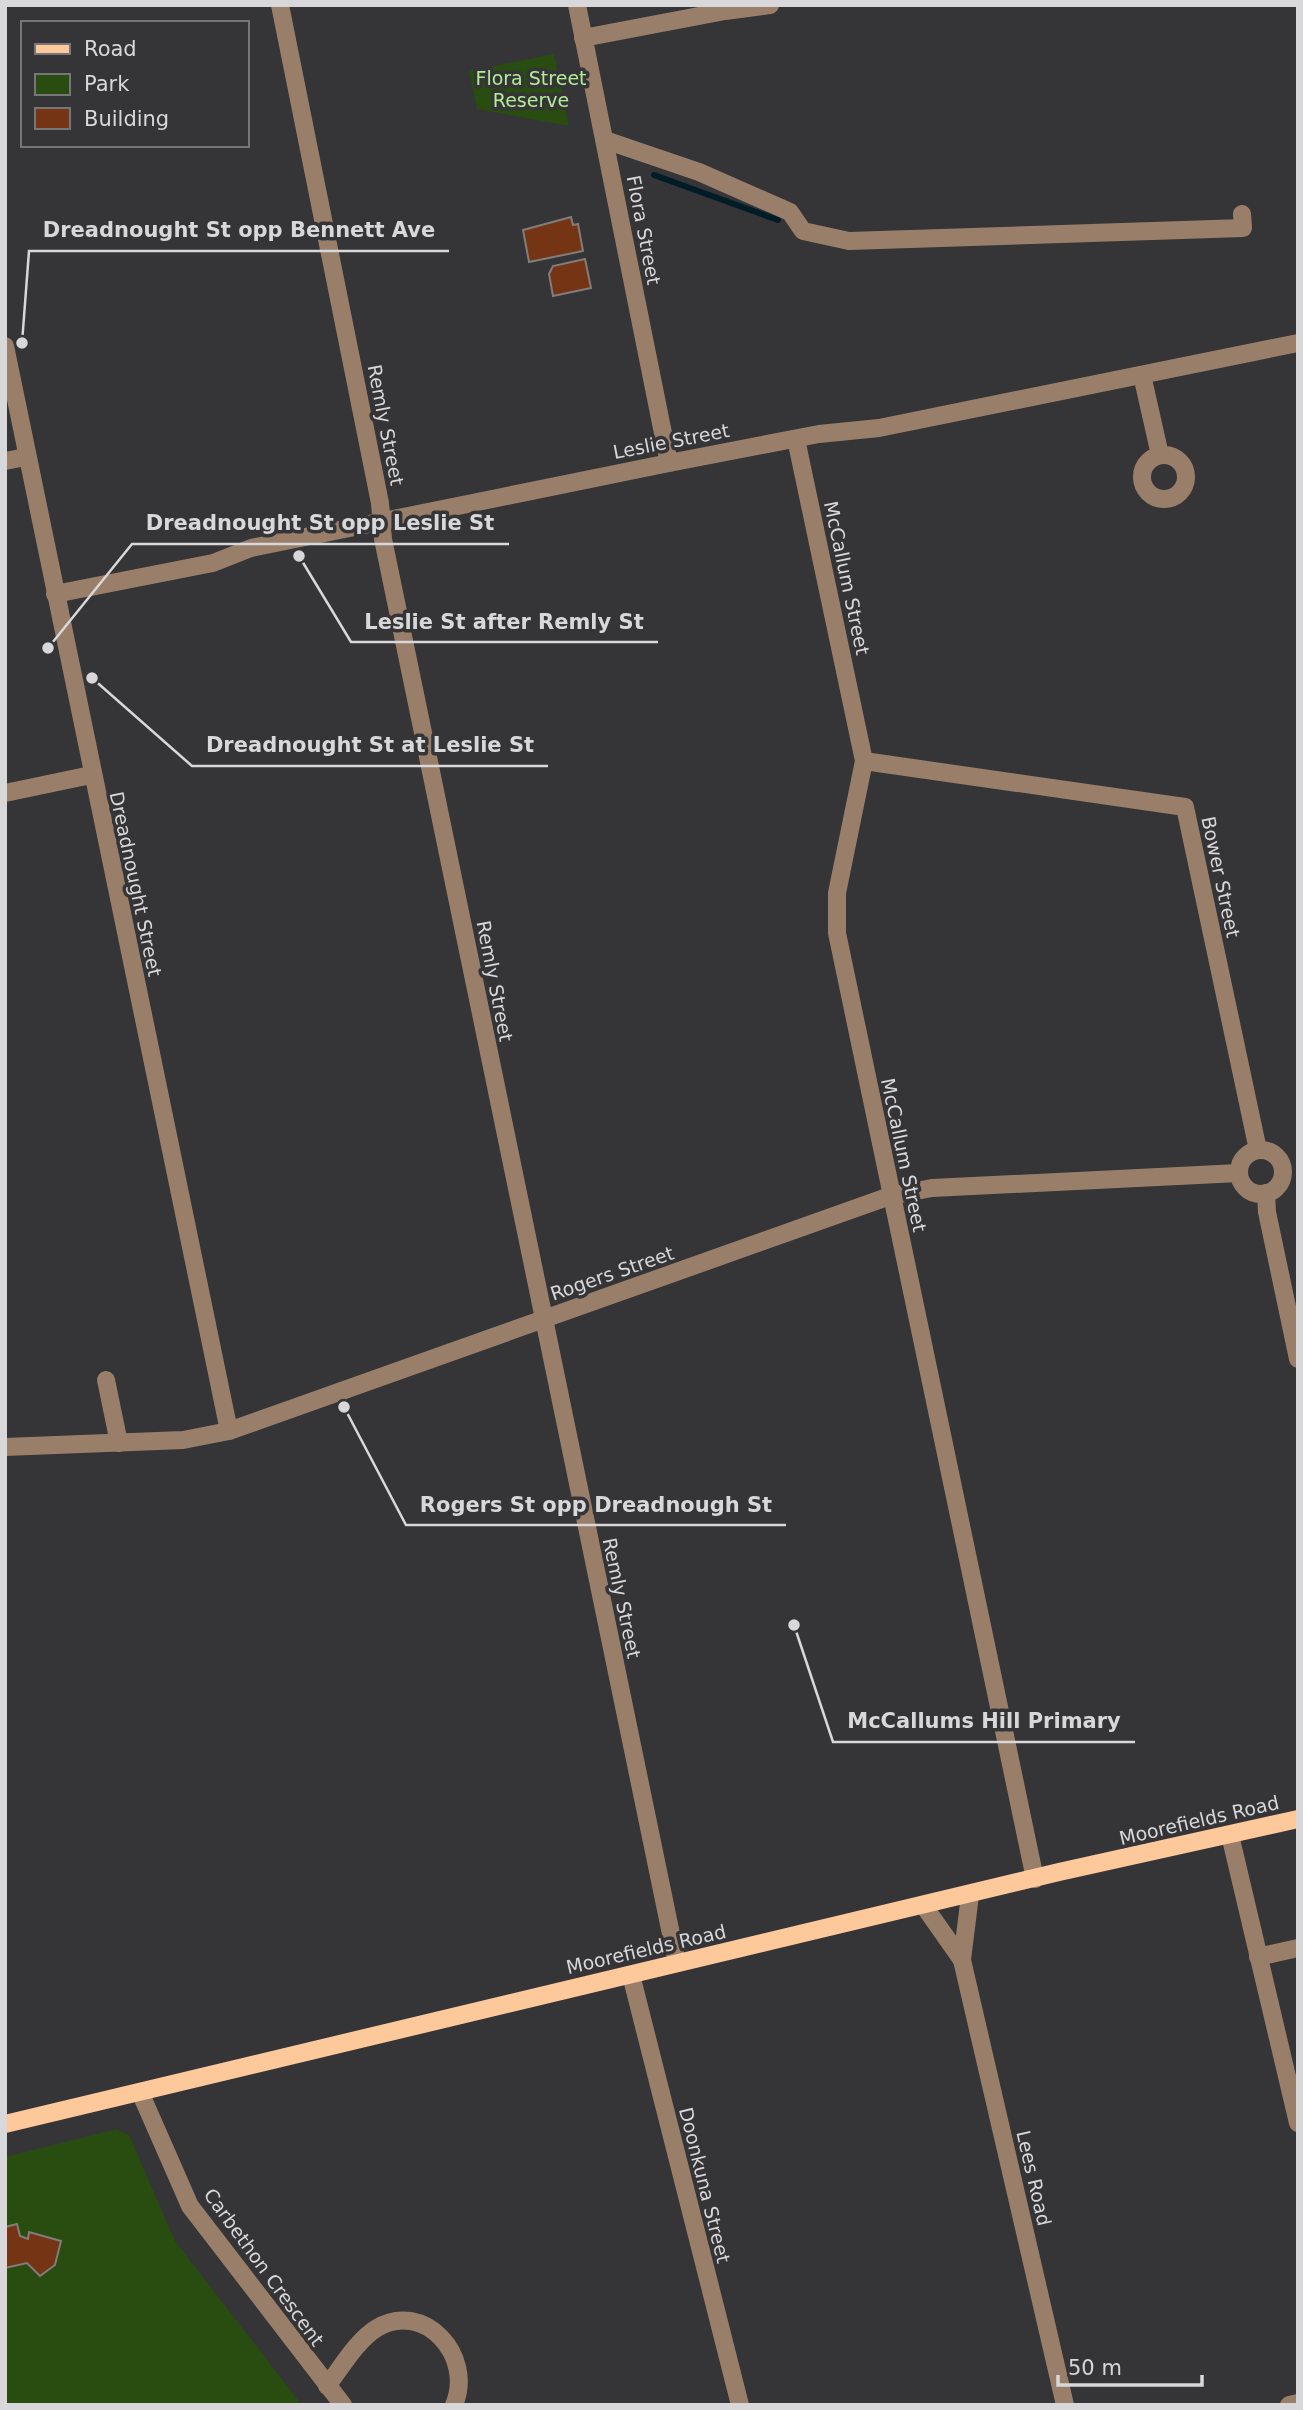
<svg xmlns="http://www.w3.org/2000/svg" width="1303" height="2410" viewBox="0 0 1303 2410" font-family="'DejaVu Sans',sans-serif">
<style>
.green{fill:#294c11}
.lines{fill:none;stroke-linecap:round;stroke-linejoin:round}
.stream{stroke:#001c26;stroke-width:6}
.building{fill:#753515;stroke:#817d7b;stroke-width:2}
.minor{stroke:#997f69;stroke-width:18}
.major{stroke:#fdc99b;stroke-width:18}
.labels{text-anchor:middle;stroke-width:7;stroke-linejoin:round;paint-order:stroke}
.park-label{font-size:19px;fill:#b2ec95;stroke:#353437}
.street-label{font-size:19px;fill:#d8d7d9;stroke:#353437}
.leader{fill:none;stroke:#d8d7d9;stroke-width:2.5}
.callout-dot{fill:#d8d7d9;stroke:#353437;stroke-width:2.5}
.callout-label{font-size:21px;text-anchor:middle;font-weight:bold;fill:#d8d7d9;stroke:#353437;stroke-width:7;stroke-linejoin:round;paint-order:stroke}
</style>
<rect width="100%" height="100%" fill="#353437"/>
<g class="green">
<polygon points="554,54 569,126 477,109 469,71"/>
<polygon points="117,2129 129,2135 175,2241 302,2405 5,2405 5,2157"/>
</g>
<g class="lines">
<polyline class="stream" points="654,175 778,220"/>
</g>
<g class="building">
<polygon points="571,217 573,225 578,224 583,251 529,262 523,230"/>
<polygon points="585,259 591,288 553,296 549,274 553,266"/>
<polygon points="17,2224 20,2236 28,2239 29,2232 61,2241 55,2265 40,2276 27,2263 5,2268 5,2227"/>
</g>
<g class="lines">
<g class="minor">
<polyline points="280,5 380,503 383,539 677,1963"/>
<polyline points="577,5 669,463"/>
<polyline points="583,38 725,11 770,5"/>
<polyline points="605,140 699,172 790,212 803,231 849,241 1243,228 1242,214"/>
<polyline points="5,346 229,1431"/>
<polyline points="1142,375 1160,455"/>
<polyline points="796,439 864,761 837,893 837,933 1035,1879"/>
<circle cx="1164" cy="477" r="22"/>
<polyline points="5,461 26,457"/>
<polyline points="55,594 213,563 251,548 669,463 819,434 879,428 1298,343"/>
<polyline points="864,761 1185,807 1258,1150"/>
<polyline points="5,793 91,775"/>
<circle cx="1261" cy="1172" r="22"/>
<polyline points="1266,1193 1267,1212 1298,1359"/>
<polyline points="106,1380 119,1443"/>
<polyline points="5,1447 183,1440 229,1431 890,1196 932,1188 1239,1173"/>
<polyline points="1230,1835 1298,2123"/>
<polyline points="970,1895 962,1960 1065,2405"/>
<polyline points="924,1906 962,1960"/>
<polyline points="1258,1957 1298,1948"/>
<polyline points="631,1975 740,2405"/>
<polyline points="140,2092 190,2206 343,2405"/>
<path d="M 327,2386 C 341,2368 357,2340 377,2328 C 423,2300 475,2355 454,2405"/>
<polyline points="1289,2405 1298,2403"/>
</g>
<polyline class="major" points="5,2124 1059,1872 1298,1819"/>
</g>
<g class="labels">
<g class="park-label">
<text x="531" y="85">Flora Street<tspan x="531" dy="22">Reserve</tspan></text>
</g>
<g class="street-label">
<text transform="translate(644 230) rotate(79)" y="7">Flora Street</text>
<text transform="translate(386 425) rotate(79)" y="7">Remly Street</text>
<text transform="translate(671 441) rotate(-11)" y="7">Leslie Street</text>
<text transform="translate(847 578) rotate(78)" y="7">McCallum Street</text>
<text transform="translate(1221 877) rotate(78)" y="7">Bower Street</text>
<text transform="translate(136 884) rotate(78)" y="7">Dreadnought Street</text>
<text transform="translate(495 981) rotate(79)" y="7">Remly Street</text>
<text transform="translate(904 1155) rotate(78)" y="7">McCallum Street</text>
<text transform="translate(612 1273) rotate(-19)" y="7">Rogers Street</text>
<text transform="translate(622 1598) rotate(78)" y="7">Remly Street</text>
<text transform="translate(1199 1820) rotate(-13)" y="7">Moorefields Road</text>
<text transform="translate(646 1949) rotate(-13)" y="7">Moorefields Road</text>
<text transform="translate(1034 2178) rotate(77)" y="7">Lees Road</text>
<text transform="translate(705 2185) rotate(76)" y="7">Doonkuna Street</text>
<text transform="translate(264 2267) rotate(54)" y="7">Carbethon Crescent</text>
</g>
</g>
<path class="leader" d="M22 343L29 251H449M48 648L132 544H509M299 556L351 642H658M92 678L192 766H548M344 1407L406 1525H786M794 1625L833 1742H1135"/>
<g class="callout-dot">
<circle cx="22" cy="343" r="7"/>
<circle cx="48" cy="648" r="7"/>
<circle cx="299" cy="556" r="7"/>
<circle cx="92" cy="678" r="7"/>
<circle cx="344" cy="1407" r="7"/>
<circle cx="794" cy="1625" r="7"/>
</g>
<g class="callout-label">
<text x="239" y="237">Dreadnought St opp Bennett Ave</text>
<text x="320" y="530">Dreadnought St opp Leslie St</text>
<text x="504" y="629">Leslie St after Remly St</text>
<text x="370" y="752">Dreadnought St at Leslie St</text>
<text x="596" y="1512">Rogers St opp Dreadnough St</text>
<text x="984" y="1728">McCallums Hill Primary</text>
</g>
<rect width="1303" height="2410" fill="none" stroke="#d8d7d9" stroke-width="14"/>
<rect x="21" y="21" width="228" height="126" fill="#353437" stroke="#767578" stroke-width="2"/>
<rect x="35" y="44" width="35" height="10" fill="#fdc99b" stroke="#767578" stroke-width="2"/>
<text x="84" y="56" font-size="21" fill="#d8d7d9">Road</text>
<rect x="35" y="74" width="35" height="21" fill="#294c11" stroke="#767578" stroke-width="2"/>
<text x="84" y="91" font-size="21" fill="#d8d7d9">Park</text>
<rect x="35" y="108" width="35" height="21" fill="#753515" stroke="#767578" stroke-width="2"/>
<text x="84" y="126" font-size="21" fill="#d8d7d9">Building</text>
<path d="M1058 2375v10h144v-10" fill="none" stroke="#d8d7d9" stroke-width="3.5"/>
<text x="1068" y="2375" font-size="21" fill="#d8d7d9" stroke="#353437" stroke-width="5" paint-order="stroke">50 m</text>
</svg>
